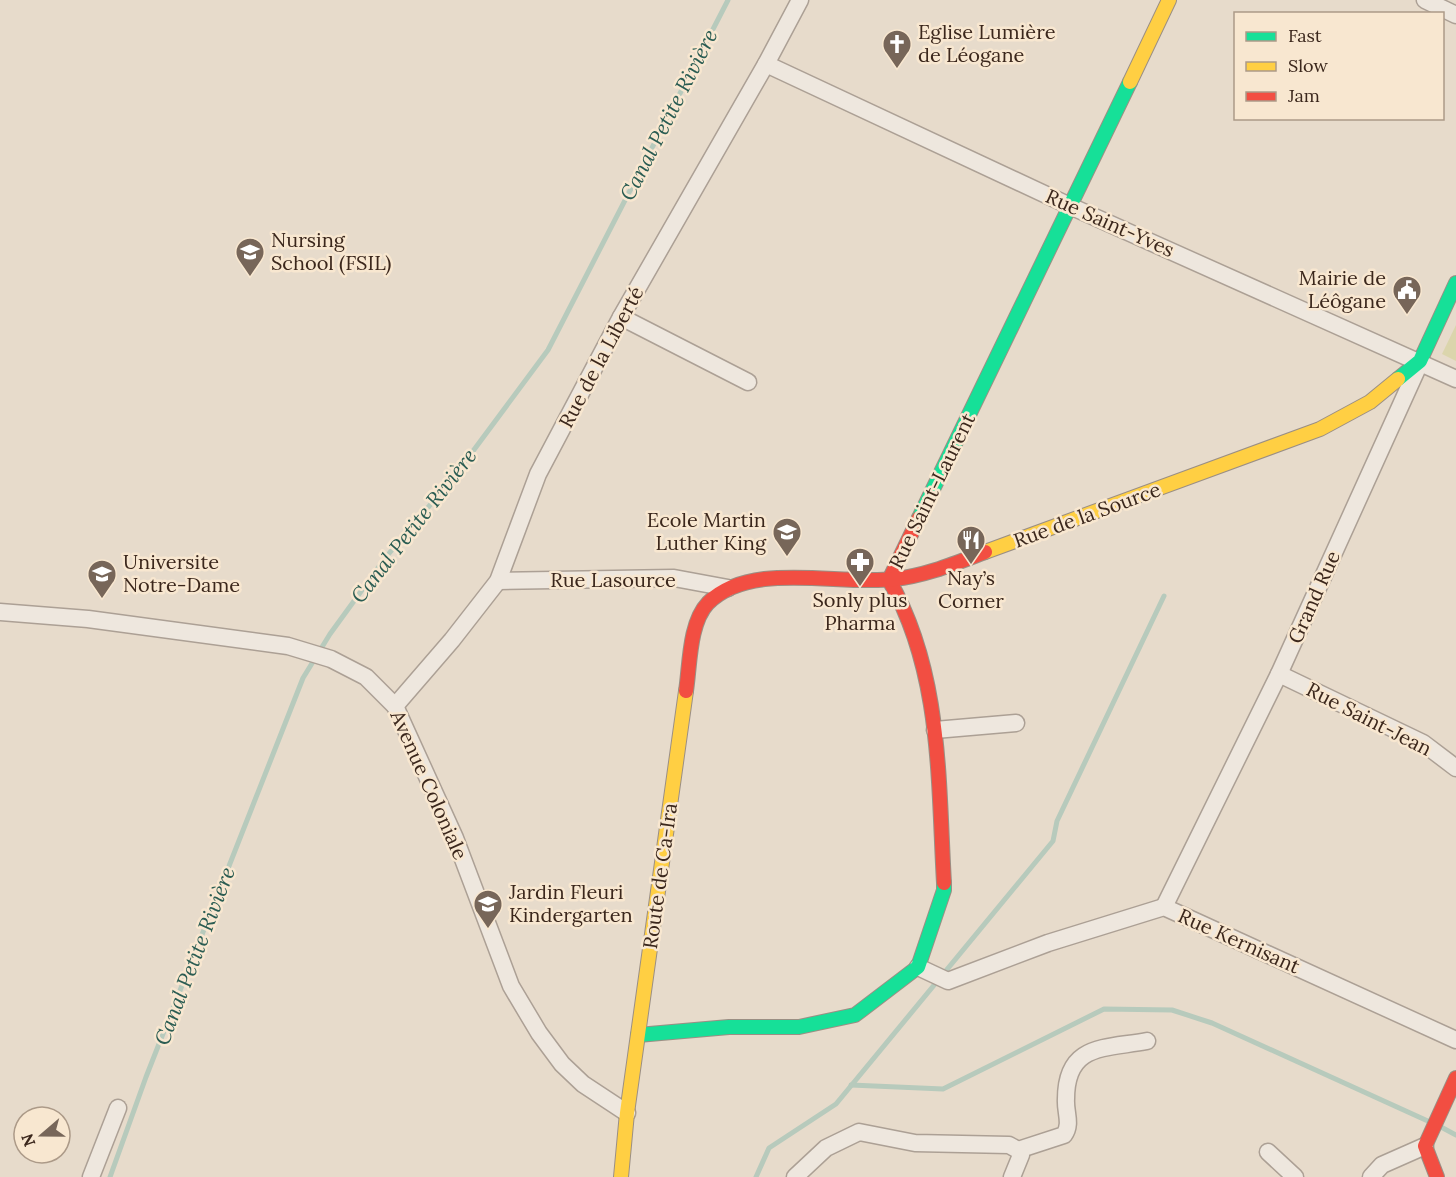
<svg xmlns="http://www.w3.org/2000/svg" width="1456" height="1177" viewBox="0 0 1456 1177" font-family="Lora,serif">
<style>
.green{fill:#dbd5ac}
.lines{fill:none;stroke-linecap:round;stroke-linejoin:round}
.stream{stroke:#b7cabc;stroke-width:5}
.street-casing{stroke:#aca095;stroke-width:19}
.fast-casing{stroke:#9b8f84;stroke-width:16}
.slow-casing{stroke:#9b8f84;stroke-width:16}
.jam-casing{stroke:#9b8f84;stroke-width:16}
.street{stroke:#eee7de;stroke-width:16}
.fast{stroke:#16e098;stroke-width:14}
.slow{stroke:#ffcf43;stroke-width:14}
.jam{stroke:#f24e42;stroke-width:14}
.labels{text-anchor:middle;stroke-width:5;stroke-linejoin:round;paint-order:stroke}
.poi-label{font-size:20px;fill:#3b271c;stroke:#f8e7d0;text-anchor:start}
.street-label{font-size:20px;fill:#3b271c;stroke:#f8e7d0}
.water-label{font-size:21px;font-style:italic;fill:#2a5c52;stroke:#f8e7d0}
</style>
<rect width="100%" height="100%" fill="#e7dbcb"/>
<polygon class="green" points="1456,325 1456,361 1442,354"/>
<g class="lines">
<g class="stream">
<polyline points="851,1085 943,1089 1104,1009 1172,1010 1212,1023 1430,1122"/>
<polyline points="1441,1127 1456,1135"/>
<polyline points="110,1177 146,1077 303,678 330,634 386,557 453,478 548,350 728,0"/>
<polyline points="756,1177 769,1148 836,1104 1053,841 1057,821 1164,596"/>
</g>
<g class="street-casing">
<g id="street">
<polyline points="1425,0 1456,15"/>
<polyline points="766,64 1070,206 1456,379"/>
<polyline points="621,317 748,382"/>
<polyline points="498,581 674,578 728,588"/>
<polyline points="0,612 88,619 288,646 331,659 366,677 395,706 455,838 511,986 539,1033 562,1064 583,1084 627,1113"/>
<polyline points="1279,674 1423,743 1456,768"/>
<polyline points="395,706 452,640 498,581 538,474 621,317 766,64 800,0"/>
<polyline points="935,730 1016,723"/>
<polyline points="1164,907 1279,674 1419,365"/>
<polyline points="918,967 948,981 1048,943 1164,907 1456,1040"/>
<polyline points="1268,1152 1295,1177"/>
<polyline points="91,1177 118,1108"/>
<path d="M 795,1177 L 826,1148 L 859,1132 L 915,1143 L 1009,1145 L 1018,1150 L 1064,1135 C 1072,1124 1065,1112 1066,1099 C 1066,1043 1105,1049 1147,1041"/>
<polyline points="1012,1177 1021,1155 1018,1150"/>
<polyline points="1371,1177 1382,1165 1425,1146"/>
</g>
</g>
<g class="fast-casing">
<g id="fast">
<polyline points="1398,379 1420,361 1456,283"/>
<polyline points="919,518 1130,82"/>
<polyline points="638,1035 729,1027 799,1027 855,1015 918,967 944,890 944,883"/>
</g>
</g>
<g class="slow-casing">
<g id="slow">
<polyline points="1130,82 1169,0"/>
<polyline points="985,552 1320,429 1370,402 1398,379"/>
<polyline points="621,1177 627,1113 686,691"/>
</g>
</g>
<g class="jam-casing">
<g id="jam">
<path d="M 919,518 L 889,580 C 942,672 938,780 944,883"/>
<path d="M 686,691 C 690,665 689,623 708,603 C 751,560 839,586 894,579 C 925,576 956,563 985,552"/>
<polyline points="1437,1177 1425,1146 1456,1078"/>
</g>
</g>
<use href="#street" class="street"/>
<use href="#fast" class="fast"/>
<use href="#slow" class="slow"/>
<use href="#jam" class="jam"/>
</g>
<defs>
<g id="church-pin" transform="scale(1.5)"><path d="M0 17L-7.5 6A9.5 9.5 0 1 1 7.5 6Z" fill="#776659" stroke="#f8e7d0"/><path d="M-1.2-6h2.4v3.5h3.3v2.4h-3.3V6h-2.4V-.1h-3.3v-2.4h3.3Z" fill="#fff"/></g>
<g id="school-pin" transform="scale(1.5)"><path d="M0 17L-7.5 6A9.5 9.5 0 1 1 7.5 6Z" fill="#776659" stroke="#f8e7d0"/><path d="M0-5L7-2L0 1L-7-2ZM-4 1L0 2.5L4 1V4Q0 6-4 4Z" fill="#fff"/></g>
<g id="civic-pin" transform="scale(1.5)"><path d="M0 17L-7.5 6A9.5 9.5 0 1 1 7.5 6Z" fill="#776659" stroke="#f8e7d0"/><path d="M-.6-6.5H3V-4.5H.6V-3L4-1V1h2V6H-6V1h2V-1L-.6-3ZM-1.2 2.5V6h2.4V2.5Z" fill="#fff"/></g>
<g id="restaurant-pin" transform="scale(1.5)"><path d="M0 17L-7.5 6A9.5 9.5 0 1 1 7.5 6Z" fill="#776659" stroke="#f8e7d0"/><path d="M-5-6h1v4h1v-4h1v4h1v-4h1v5L-1.5 .5V6h-2V.5L-5-1ZM5-6V6H3V1.5H1.5Q1.5-4 5-6Z" fill="#fff"/></g>
<g id="pharmacy-pin" transform="scale(1.5)"><path d="M0 17L-7.5 6A9.5 9.5 0 1 1 7.5 6Z" fill="#776659" stroke="#f8e7d0"/><path d="M-2-6h4v4h4v4h-4v4h-4v-4h-4v-4h4Z" fill="#fff"/></g>
<g id="university-pin" transform="scale(1.5)"><path d="M0 17L-7.5 6A9.5 9.5 0 1 1 7.5 6Z" fill="#776659" stroke="#f8e7d0"/><path d="M0-5L7-2L0 1L-7-2ZM-4 1L0 2.5L4 1V4Q0 6-4 4Z" fill="#fff"/></g>
</defs>
<g fill-rule="evenodd">
<use href="#church-pin" x="897" y="44"/>
<use href="#school-pin" x="250" y="252"/>
<use href="#civic-pin" x="1407" y="290"/>
<use href="#school-pin" x="787" y="532"/>
<use href="#restaurant-pin" x="971" y="540"/>
<use href="#pharmacy-pin" x="860" y="562"/>
<use href="#university-pin" x="102" y="574"/>
<use href="#school-pin" x="488" y="904"/>
</g>
<g class="labels">
<g class="poi-label">
<text x="918" y="39">Eglise Lumière<tspan x="918" dy="23">de Léogane</tspan></text>
<text x="271" y="247">Nursing<tspan x="271" dy="23">School (FSIL)</tspan></text>
<text x="1386" y="285" text-anchor="end">Mairie de<tspan x="1386" dy="23">Léôgane</tspan></text>
<text x="766" y="527" text-anchor="end">Ecole Martin<tspan x="766" dy="23">Luther King</tspan></text>
<text x="123" y="569">Universite<tspan x="123" dy="23">Notre-Dame</tspan></text>
<text x="971" y="585" text-anchor="middle">Nay’s<tspan x="971" dy="23">Corner</tspan></text>
<text x="860" y="607" text-anchor="middle">Sonly plus<tspan x="860" dy="23">Pharma</tspan></text>
<text x="509" y="899">Jardin Fleuri<tspan x="509" dy="23">Kindergarten</tspan></text>
</g>
<g class="street-label">
<text transform="translate(1110 223) rotate(24)" y="7">Rue Saint-Yves</text>
<text transform="translate(601 357) rotate(-62)" y="7">Rue de la Liberté</text>
<text transform="translate(932 491) rotate(-64)" y="7">Rue Saint-Laurent</text>
<text transform="translate(1087 515) rotate(-20)" y="7">Rue de la Source</text>
<text x="613" y="587">Rue Lasource</text>
<text transform="translate(1314 597) rotate(-66)" y="7">Grand Rue</text>
<text transform="translate(1369 719) rotate(27)" y="7">Rue Saint-Jean</text>
<text transform="translate(429 785) rotate(66)" y="7">Avenue Coloniale</text>
<text transform="translate(660 876) rotate(-82)" y="7">Route de Ca-Ira</text>
<text transform="translate(1239 941) rotate(24)" y="7">Rue Kernisant</text>
</g>
<g class="water-label">
<text transform="translate(669 115) rotate(-63)" y="7">Canal Petite Rivière</text>
<text transform="translate(414 526) rotate(-52)" y="7">Canal Petite Rivière</text>
<text transform="translate(195 956) rotate(-69)" y="7">Canal Petite Rivière</text>
</g>
</g>
<rect x="1234" y="12" width="210" height="108" fill="#f8e7d0" stroke="#ac9a88" stroke-width="1.5"/>
<rect x="1246" y="32" width="30" height="9" fill="#16e098" stroke="#ac9a88" stroke-width="1.5"/>
<text x="1288" y="42" font-size="18" fill="#3b271c">Fast</text>
<rect x="1246" y="62" width="30" height="9" fill="#ffcf43" stroke="#ac9a88" stroke-width="1.5"/>
<text x="1288" y="72" font-size="18" fill="#3b271c">Slow</text>
<rect x="1246" y="92" width="30" height="9" fill="#f24e42" stroke="#ac9a88" stroke-width="1.5"/>
<text x="1288" y="102" font-size="18" fill="#3b271c">Jam</text>
<g transform="translate(42 1135) rotate(250)"><circle r="28" fill="#f8e7d0" stroke="#ac9a88" stroke-width="1.5"/>
<path d="M0-4.5L10 22L0 15L-10 22Z" fill="#776659"/>
<text y="-9" font-size="16" font-weight="bold" text-anchor="middle" fill="#3b271c">N</text>
</g>
</svg>
